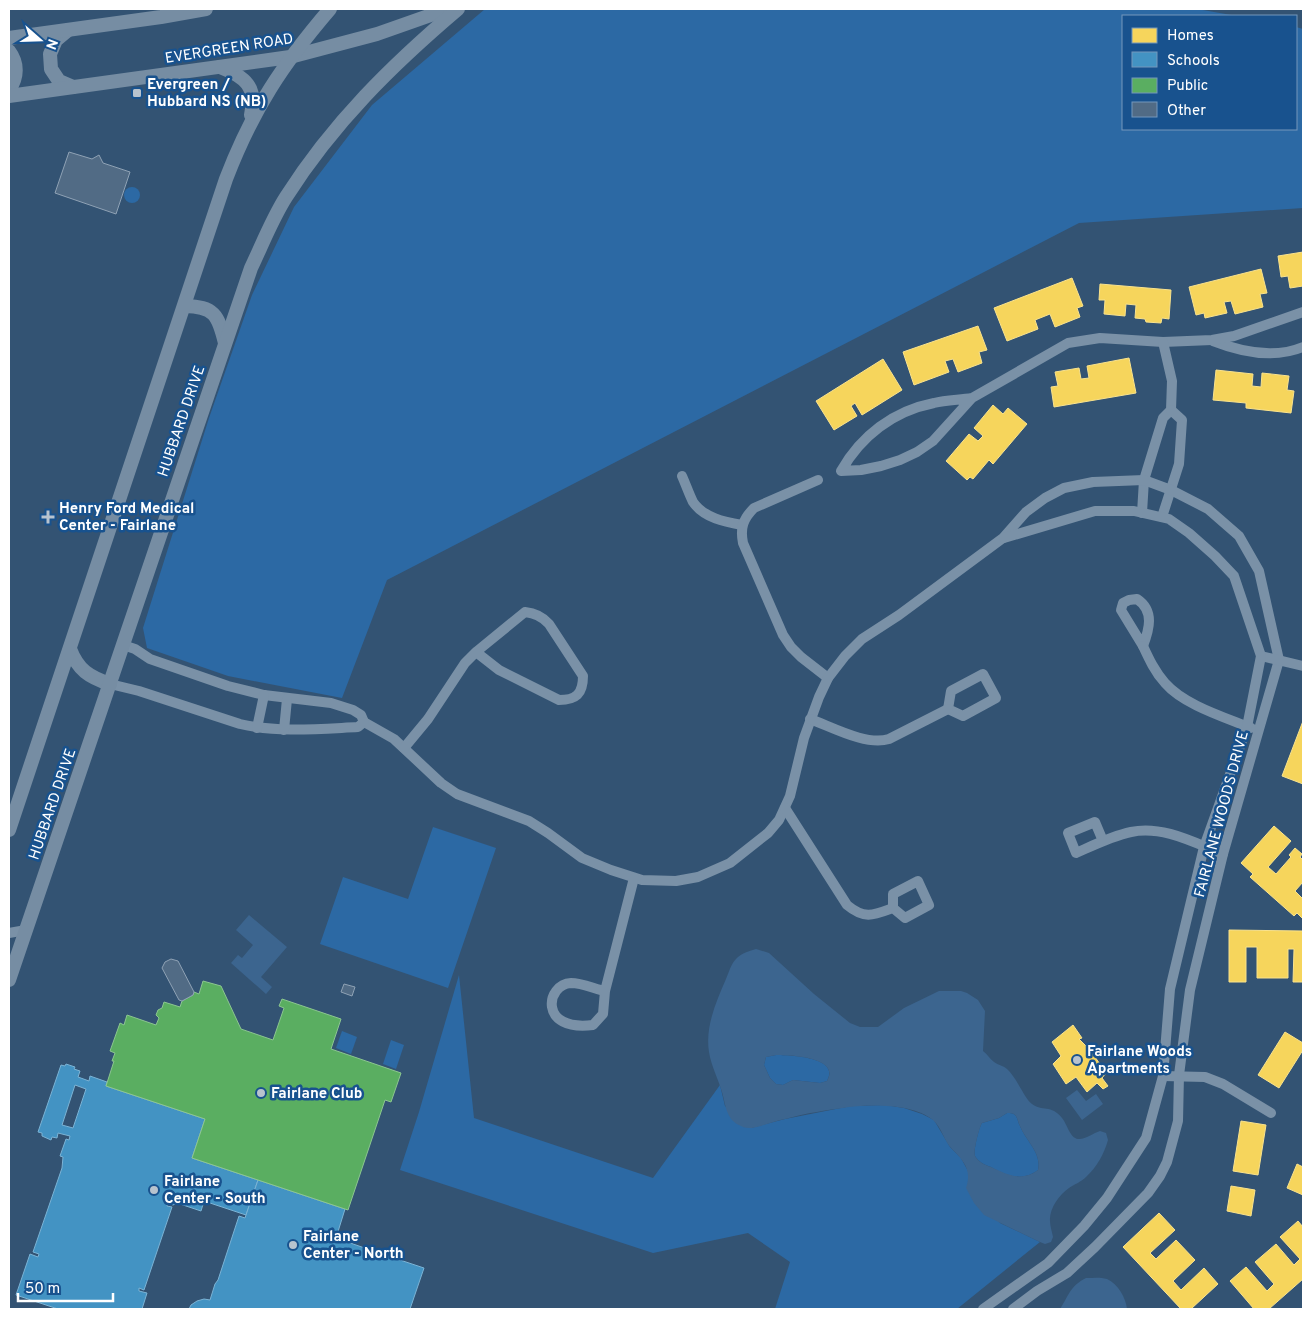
<svg xmlns="http://www.w3.org/2000/svg" width="1312" height="1318" viewBox="0 0 1312 1318" font-family="Overpass,sans-serif">
<style>
.green{fill:#2c69a4}
.water{fill:#3c658f;fill-rule:evenodd}
.homes{fill:#f6d55c;stroke:#f9e28d}
.schools{fill:#4393c3;stroke:#7bb3d5;fill-rule:evenodd}
.public{fill:#5aae61;stroke:#8cc690}
.building{fill:#516b85;stroke:#8fa2b5}
.lines{fill:none;stroke-linecap:round;stroke-linejoin:round}
.street{stroke:#7a91a7;stroke-width:10}
.secondary{stroke:#768da3;stroke-width:14}
.poi-dot{fill:#b8c3ce;stroke:#18528e;stroke-width:2}
.labels{text-anchor:middle;stroke-width:5;stroke-linejoin:round;paint-order:stroke}
.street-label{font-size:15px;fill:#fff;stroke:#18528e}
.poi-label{font-size:15px;font-weight:bold;fill:#fff;stroke:#18528e;text-anchor:start}
</style>
<rect width="100%" height="100%" fill="#335373"/>
<g class="green">
<polygon points="485,9 1197,9 1237,16 1123,16 1123,129 1296,129 1296,27 1303,29 1303,208 1079,223 387,580 342,698 228,676 147,648 143,628 209,418 252,295 294,207 372,105"/>
<circle cx="132" cy="195" r="8"/>
<polygon points="433,827 496,848 448,988 320,944 343,877 408,899"/>
<polygon points="459,975 474,1118 653,1178 720,1085 725,1106 751,1128 785,1119 851,1106 885,1105 904,1108 922,1114 934,1120 950,1147 961,1158 968,1171 969,1180 1000,1223 1040,1242 957,1309 775,1309 790,1262 748,1233 653,1253 400,1170 419,1112"/>
<polygon points="342,1031 357,1037 351,1054 336,1048"/>
<polygon points="391,1040 404,1045 396,1069 383,1064"/>
<path d="M 776,1055 C 790,1055 841,1057 827,1081 L 820,1083 L 793,1080 L 783,1085 L 776,1084 L 770,1078 L 764,1065 L 766,1057 Z"/>
<path d="M 1007,1113 C 1010,1113 1013,1113 1015,1115 C 1018,1118 1018,1123 1020,1126 C 1026,1141 1042,1153 1038,1170 C 1022,1182 1007,1176 991,1167 C 985,1165 978,1162 975,1156 C 973,1152 979,1127 982,1123 L 999,1118 Z"/>
</g>
<g class="water">
<polygon points="249,915 287,947 261,977 272,987 266,994 231,963 238,955 242,958 253,945 236,930"/>
<path d="M 756,949 L 769,953 L 814,994 L 850,1023 L 860,1027 L 878,1027 L 904,1008 L 939,991 L 961,991 L 967,993 L 978,1000 L 985,1011 L 983,1051 C 987,1054 990,1059 994,1062 C 998,1065 1004,1066 1007,1069 C 1017,1078 1024,1098 1032,1104 C 1042,1112 1051,1104 1062,1118 C 1067,1124 1070,1138 1078,1139 C 1085,1140 1093,1133 1100,1131 L 1106,1133 L 1108,1140 C 1104,1154 1097,1167 1086,1177 C 1081,1182 1075,1184 1069,1188 C 1059,1195 1049,1209 1050,1221 C 1050,1226 1052,1232 1053,1237 L 1051,1242 L 1045,1244 L 1040,1242 L 984,1215 L 974,1203 L 966,1188 C 972,1170 964,1161 952,1149 C 944,1141 942,1128 933,1120 C 914,1104 873,1104 849,1107 C 828,1110 806,1113 785,1119 C 774,1121 763,1126 752,1128 C 749,1128 744,1128 741,1126 C 726,1120 726,1106 722,1092 C 718,1079 711,1065 709,1052 C 705,1027 716,1002 726,979 C 729,972 731,964 736,959 C 741,953 750,951 756,949 ZM 776,1055 C 790,1055 841,1057 827,1081 L 820,1083 L 793,1080 L 783,1085 L 776,1084 L 770,1078 L 764,1065 L 766,1057 ZM 1007,1113 C 1010,1113 1013,1113 1015,1115 C 1018,1118 1018,1123 1020,1126 C 1026,1141 1042,1153 1038,1170 C 1022,1182 1008,1175 991,1167 C 985,1165 978,1162 975,1156 C 973,1152 979,1128 982,1123 L 999,1118 Z"/>
<polygon points="1077,1090 1086,1101 1096,1094 1103,1104 1082,1120 1066,1098"/>
<path d="M 1086,1278 C 1093,1278 1100,1277 1107,1279 C 1118,1284 1126,1298 1127,1309 L 1060,1309 C 1069,1295 1070,1286 1086,1278 Z"/>
</g>
<g class="homes">
<polygon points="1303,252 1303,286 1290,288 1288,276 1281,277 1278,256"/>
<polygon points="1261,269 1267,293 1260,294 1263,307 1235,314 1231,301 1224,302 1227,313 1205,318 1204,313 1196,315 1189,287"/>
<polygon points="1072,278 1083,306 1077,308 1080,317 1055,327 1050,314 1035,320 1038,329 1007,341 994,308"/>
<polygon points="1100,284 1171,290 1169,319 1162,318 1161,323 1146,322 1145,319 1135,318 1136,305 1126,304 1125,316 1104,314 1105,300 1099,300"/>
<polygon points="978,326 987,350 979,352 982,363 958,372 953,359 945,361 949,372 914,385 903,352"/>
<polygon points="1129,358 1136,393 1054,407 1051,387 1058,386 1055,372 1079,368 1081,379 1089,378 1087,366"/>
<polygon points="883,359 902,390 862,415 855,403 851,406 857,416 834,430 816,401"/>
<polygon points="1216,370 1253,374 1252,386 1261,387 1262,373 1289,376 1287,390 1294,391 1291,413 1246,408 1246,403 1213,400"/>
<polygon points="993,405 1003,414 1008,408 1027,424 993,464 989,460 973,479 970,477 967,480 946,461 969,434 978,441 983,436 974,428"/>
<polygon points="1303,721 1303,784 1282,776"/>
<polygon points="1274,826 1291,841 1268,867 1276,874 1291,857 1289,855 1295,848 1302,854 1300,857 1303,860 1303,882 1295,891 1303,899 1303,919 1297,913 1294,916 1250,877 1253,874 1241,863"/>
<polygon points="1229,930 1303,931 1303,982 1293,982 1294,949 1288,949 1288,978 1257,978 1257,947 1246,947 1246,982 1229,982"/>
<polygon points="1073,1025 1082,1038 1079,1039 1087,1047 1090,1046 1095,1052 1093,1054 1106,1073 1102,1078 1108,1086 1103,1089 1097,1083 1087,1092 1076,1077 1066,1084 1053,1064 1061,1056 1052,1042"/>
<polygon points="1285,1032 1303,1043 1303,1050 1279,1088 1258,1075"/>
<polygon points="1241,1121 1266,1125 1258,1175 1233,1171"/>
<polygon points="1297,1164 1303,1167 1303,1195 1287,1188"/>
<polygon points="1231,1186 1255,1190 1251,1216 1227,1211"/>
<polygon points="1159,1213 1175,1230 1150,1253 1156,1259 1176,1240 1195,1260 1173,1281 1181,1290 1204,1268 1218,1284 1191,1309 1181,1309 1123,1247"/>
<polygon points="1298,1221 1303,1227 1303,1279 1269,1309 1254,1309 1230,1281 1246,1267 1267,1291 1274,1284 1255,1262 1276,1244 1294,1265 1300,1259 1280,1237"/>
</g>
<g class="schools">
<path d="M 66,1064 L 75,1067 L 74,1069 L 80,1071 L 78,1077 L 89,1081 L 90,1076 L 107,1082 L 106,1086 L 205,1119 L 192,1158 L 258,1180 L 246,1215 L 204,1201 L 201,1211 L 177,1203 L 173,1205 L 168,1203 L 167,1206 L 172,1207 L 144,1290 L 139,1288 L 139,1291 L 147,1293 L 142,1309 L 58,1309 L 16,1295 L 30,1254 L 38,1257 L 39,1254 L 33,1252 L 62,1168 L 63,1157 L 60,1156 L 66,1139 L 69,1140 L 70,1136 L 58,1133 L 57,1138 L 52,1137 L 51,1140 L 42,1136 L 42,1133 L 38,1132 L 61,1065 L 65,1066 ZM 75,1085 L 86,1089 L 73,1128 L 62,1125 Z"/>
<polygon points="258,1180 345,1209 336,1238 376,1252 375,1255 378,1256 379,1253 424,1268 410,1309 189,1309 191,1305 197,1301 204,1299 210,1300 215,1284 218,1280 239,1216 245,1218"/>
</g>
<polygon class="public" points="203,981 221,986 241,1029 273,1040 284,1008 279,1006 282,999 341,1019 331,1049 401,1073 391,1102 385,1100 348,1210 192,1158 205,1119 106,1086 114,1061 112,1061 115,1053 110,1051 120,1023 124,1025 127,1015 156,1025 159,1018 156,1015 158,1010 162,1008 164,1002 180,1007 182,1001 193,995 194,992 199,994"/>
<g class="building">
<polygon points="69,152 92,159 99,155 103,163 130,172 116,214 55,193"/>
<polygon points="171,959 178,961 194,992 193,995 182,1001 179,1000 162,968 165,962"/>
<polygon points="344,984 355,987 352,996 341,992"/>
</g>
<g class="lines">
<g class="street">
<path d="M 1213,341 C 1241,352 1274,359 1303,347"/>
<path d="M 972,398 C 959,400 946,400 934,403 C 893,411 861,436 841,471 L 861,470 L 881,466 L 900,460 L 917,452 L 933,441 L 972,398 L 1068,343 L 1100,338 L 1163,342 L 1212,340 L 1234,336 L 1303,312"/>
<path d="M 682,476 C 686,485 689,494 693,502 C 704,518 725,522 742,525"/>
<path d="M 818,480 L 754,508 C 743,519 740,528 743,543 L 783,635 L 791,647 L 801,657 L 828,678"/>
<polyline points="1142,513 1144,480 1163,418 1171,410 1172,381 1163,342"/>
<polyline points="1162,517 1179,464 1182,420 1171,410"/>
<path d="M 1137,599 C 1155,611 1149,630 1143,646 L 1121,610 L 1123,603 L 1129,600 Z"/>
<polyline points="123,645 135,649 150,659 228,686 264,695 331,703 353,710 361,715 364,722 394,739 441,783 457,794 529,821 548,833 582,858 611,870 642,880 676,881 698,877 730,863 768,833 779,820 790,796 804,738 819,697 828,678 845,656 862,639 899,615 1003,538 1026,512 1045,498 1064,488 1093,482 1144,480 1171,490 1208,509 1239,536 1259,571 1279,660 1223,854 1190,990 1179,1075 1178,1121 1167,1162 1160,1176 1148,1193 1095,1247 1067,1273 1037,1291 1013,1309"/>
<path d="M 1143,646 C 1149,659 1155,672 1165,683 C 1184,705 1224,717 1251,728"/>
<polyline points="1261,656 1303,666"/>
<polygon points="983,674 996,698 963,716 948,709 951,691"/>
<path d="M 110,684 L 139,691 L 240,724 C 279,733 318,729 358,727 L 364,722"/>
<path d="M 810,719 C 832,727 866,746 889,739 L 948,709"/>
<polyline points="257,728 264,695"/>
<polyline points="284,730 287,699"/>
<path d="M 404,748 L 428,719 L 465,663 L 476,652 L 525,612 C 535,613 542,616 549,624 L 583,676 C 583,694 576,700 559,700 L 499,670 L 476,652"/>
<path d="M 785,808 L 847,905 C 865,920 874,915 893,908 L 893,894 L 918,881 L 929,905 L 905,918 L 893,908"/>
<path d="M 1103,841 L 1095,822 L 1068,833 L 1076,853 C 1094,845 1112,836 1131,832 C 1162,825 1195,843 1223,854"/>
<polyline points="9,933 26,930"/>
<path d="M 605,991 C 595,989 582,983 571,983 C 546,984 538,1032 593,1025 L 603,1014 L 605,991 L 634,878"/>
<polyline points="1163,1076 1205,1077 1223,1084 1271,1113"/>
<polyline points="983,1309 1048,1263 1084,1226 1107,1198 1146,1138 1163,1076 1170,989 1204,847 1247,727 1261,656 1234,576 1215,556 1189,533 1169,519 1134,511 1095,511 1004,538"/>
</g>
<g class="secondary">
<polyline points="68,30 56,40 50,54 51,69 59,81 73,87"/>
<polyline points="9,38 161,17 206,9"/>
<path d="M 9,51 C 18,63 18,77 9,90"/>
<path d="M 220,67 C 246,77 257,87 251,115"/>
<polyline points="9,96 290,57 377,34 448,9"/>
<path d="M 185,306 C 214,307 218,314 225,343"/>
<path d="M 70,649 C 78,670 89,677 110,684"/>
<path d="M 9,830 L 226,179 C 253,109 282,65 330,9"/>
<path d="M 9,980 L 251,268 C 262,245 272,219 286,197 C 333,123 392,65 458,9"/>
</g>
</g>
<g class="poi-dot">
<rect x="132" y="88" width="10" height="10" rx="2.5"/>
<path d="M45.5 509.5h5v5h5v5h-5v5h-5v-5h-5v-5h5z"/>
<circle cx="1077" cy="1060" r="5"/>
<circle cx="261" cy="1093" r="5"/>
<circle cx="154" cy="1190" r="5"/>
<circle cx="293" cy="1245" r="5"/>
</g>
<g class="labels">
<g class="street-label">
<text transform="translate(229 48) rotate(-9)" y="5">EVERGREEN ROAD</text>
<text transform="translate(181 421) rotate(-71)" y="5">HUBBARD DRIVE</text>
<text transform="translate(52 804) rotate(-71)" y="5">HUBBARD DRIVE</text>
<text transform="translate(1221 814) rotate(-75)" y="5">FAIRLANE WOODS DRIVE</text>
</g>
<g class="poi-label">
<text x="147" y="89">Evergreen /<tspan x="147" dy="17">Hubbard NS (NB)</tspan></text>
<text x="59" y="513">Henry Ford Medical<tspan x="59" dy="17">Center - Fairlane</tspan></text>
<text x="1087" y="1056">Fairlane Woods<tspan x="1087" dy="17">Apartments</tspan></text>
<text x="271" y="1098">Fairlane Club</text>
<text x="164" y="1186">Fairlane<tspan x="164" dy="17">Center - South</tspan></text>
<text x="303" y="1241">Fairlane<tspan x="303" dy="17">Center - North</tspan></text>
</g>
</g>
<rect width="1312" height="1318" fill="none" stroke="#ffffff" stroke-width="20"/>
<rect x="1122" y="15" width="175" height="115" fill="#18528e" stroke="#7497bb"/>
<rect x="1132" y="28" width="25" height="15" fill="#f6d55c" stroke="#7497bb"/>
<text x="1167" y="40" font-size="15" fill="#ffffff">Homes</text>
<rect x="1132" y="52" width="25" height="15" fill="#4393c3" stroke="#7497bb"/>
<text x="1167" y="65" font-size="15" fill="#ffffff">Schools</text>
<rect x="1132" y="78" width="25" height="15" fill="#5aae61" stroke="#7497bb"/>
<text x="1167" y="90" font-size="15" fill="#ffffff">Public</text>
<rect x="1132" y="102" width="25" height="15" fill="#516b85" stroke="#7497bb"/>
<text x="1167" y="115" font-size="15" fill="#ffffff">Other</text>
<g transform="translate(40 40) rotate(110)" stroke="#18528e" stroke-width="4" paint-order="stroke">
<path d="M0-4L9 19L0 12L-9 19Z" fill="#ffffff"/>
<text y="-8" font-size="14" font-weight="bold" text-anchor="middle" fill="#ffffff">N</text>
</g>
<path d="M18 1293v8h95v-8" fill="none" stroke="#ffffff" stroke-width="2.5"/>
<text x="25" y="1293" font-size="15" fill="#ffffff" stroke="#18528e" stroke-width="4" paint-order="stroke">50 m</text>
</svg>
